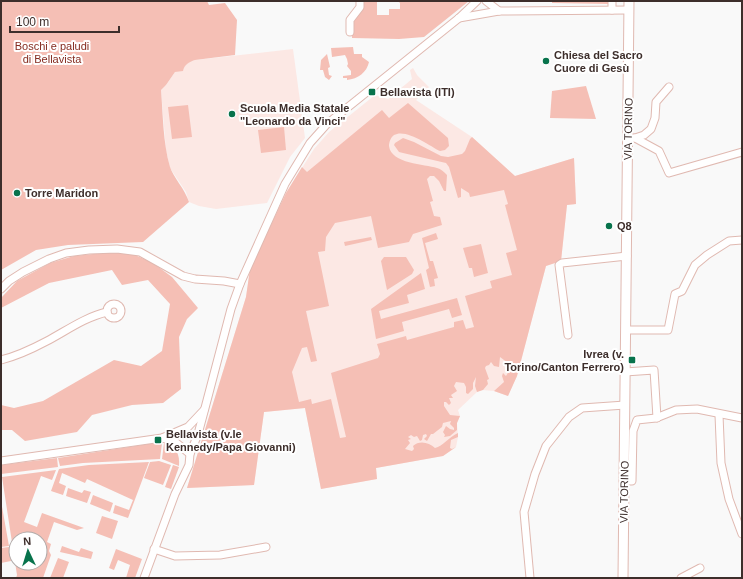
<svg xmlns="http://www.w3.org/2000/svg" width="743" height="579" viewBox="0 0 743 579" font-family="Arial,sans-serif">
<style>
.built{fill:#fce8e4}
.green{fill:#f5bfb5;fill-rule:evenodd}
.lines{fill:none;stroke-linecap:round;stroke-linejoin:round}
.minor-casing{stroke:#e0b9b1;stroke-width:9}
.tertiary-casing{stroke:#e0b9b1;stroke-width:11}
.minor{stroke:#fff;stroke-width:7}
.tertiary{stroke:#fff;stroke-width:9}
.poi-dot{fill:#08734c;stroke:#fff;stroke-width:1.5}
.labels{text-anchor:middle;stroke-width:4;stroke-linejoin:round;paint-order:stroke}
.park-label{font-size:11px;fill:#852c20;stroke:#fff}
.poi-label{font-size:11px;font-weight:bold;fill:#3d2e2b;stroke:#fff;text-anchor:start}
.street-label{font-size:11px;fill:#3d2e2b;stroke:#fff}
</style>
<rect width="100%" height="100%" fill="#f9f9f9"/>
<g class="built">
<polygon points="293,49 305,138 290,157 267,203 216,209 199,206 189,202 186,192 170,168 166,150 161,90 166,85 175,72 184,67 189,62 195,60"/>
<polygon points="413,68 417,75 429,87 416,100 472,137 515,176 574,158 576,204 567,205 561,261 546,266 517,376 508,396 494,391 482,390 477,392 458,410 460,416 457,423 458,437 456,447 443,456 376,468 377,479 321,489 305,408 264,412 254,485 187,488 246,297 250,269 286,193 314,149 329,132 375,95 388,99 412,79 410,70"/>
</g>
<g class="green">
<path d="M 1,1 L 207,1 L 209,5 L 225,3 L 237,20 L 235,55 L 195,60 C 189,62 184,65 183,71 L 175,72 L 166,85 L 161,90 C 163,115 163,143 170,167 C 173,177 185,189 189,202 L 143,242 L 68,245 L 36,250 L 1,270 Z"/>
<polygon points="364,1 377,1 377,15 389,15 389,9 400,9 400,3 398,1 469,1 424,37 399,39 352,38 352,23 363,9"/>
<polygon points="552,1 608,1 608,4 552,3"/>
<path d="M 353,47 L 354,54 L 362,54 L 362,57 L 369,62 C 367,72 358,79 347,80 L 347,78 L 343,78 L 343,76 L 351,75 L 351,71 L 347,66 L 348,64 L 347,59 L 345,55 L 332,57 L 331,48 Z"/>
<polygon points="327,54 330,67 328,68 329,75 332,76 329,80 325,77 323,70 320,70 321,60"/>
<polygon points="586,86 596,119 550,118 552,91"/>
<path d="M 408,103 L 448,138 L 449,146 L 445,150 L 440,151 C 430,146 406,128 394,135 C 391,137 389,142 389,146 C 391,164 425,164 437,168 C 441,169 444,172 447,175 L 446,191 L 444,191 L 439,181 L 434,176 L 430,176 L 427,179 L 433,201 L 430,202 L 434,216 L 440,217 L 442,225 L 413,234 L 409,242 L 378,248 L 371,216 L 335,223 L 326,237 L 325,251 L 318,252 L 329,306 L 306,311 L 317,361 L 311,362 L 307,347 L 302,348 L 292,372 L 299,402 L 311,399 L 312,404 L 331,399 L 340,438 L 346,437 L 331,373 L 378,358 L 380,354 L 377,344 L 406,336 L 407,340 L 454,327 L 454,322 L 463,320 L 466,329 L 474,327 L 465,296 L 492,288 L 490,281 L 512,275 L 506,253 L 517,250 L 505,205 L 508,204 L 504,190 L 470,197 L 469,193 L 461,188 L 461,197 L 458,198 L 449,167 L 446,163 L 403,153 L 399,152 L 394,145 L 395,143 L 403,138 L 414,142 L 441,156 L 448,157 L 462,154 L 465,151 L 470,139 L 472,137 L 515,176 L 574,158 L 576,204 L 567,205 L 561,261 L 546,266 L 517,376 L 508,396 L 494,391 L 504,382 L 502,376 L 503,373 L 506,376 L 509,371 L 508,363 L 500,357 L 499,367 L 494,366 L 491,362 L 489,365 L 486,366 L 485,368 L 489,379 L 487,380 L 488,384 L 483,390 L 477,392 L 475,386 L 476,377 L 473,383 L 473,389 L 468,394 L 466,393 L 466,387 L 464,383 L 456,382 L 454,386 L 457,391 L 451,395 L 453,398 L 449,398 L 451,403 L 449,405 L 446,402 L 444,402 L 444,406 L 450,415 L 460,416 L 457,423 L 457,430 L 450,436 L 444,437 L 445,435 L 443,432 L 446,426 L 450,429 L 454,430 L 454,428 L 450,424 L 451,421 L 443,423 L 442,427 L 433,434 L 431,434 L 427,441 L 424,439 L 427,436 L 426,434 L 423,435 L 422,440 L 420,441 L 417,436 L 414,437 L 411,435 L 408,437 L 411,439 L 408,440 L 410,443 L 405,449 L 412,451 L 414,449 L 413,446 C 419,440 429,442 435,448 C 443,446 449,437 458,433 L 458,437 L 451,440 L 450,448 L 452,449 L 456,447 L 443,456 L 376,468 L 377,479 L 321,489 L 305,408 L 264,412 L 254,485 L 187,488 L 246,297 L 250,269 L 286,193 L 302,167 L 307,172 L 382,110 L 389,118 Z"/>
<polygon points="188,105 192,137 172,139 168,107"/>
<polygon points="284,127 286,150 261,153 258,130"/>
<polygon points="436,233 438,239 425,243 430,261 433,261 438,278 434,279 435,286 430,287 426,270 429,268 422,238"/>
<polygon points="371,237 372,240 345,246 344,242"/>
<polygon points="481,244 488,273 474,277 472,268 469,268 463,248"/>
<polygon points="112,252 135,255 153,263 172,277 198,308 187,319 179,337 181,389 163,403 132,405 92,415 77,432 25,441 12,430 1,430 1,405 14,408 43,401 114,360 141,366 162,351 170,304 148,280 122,285 112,270 49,283 1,308 1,298 17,281 50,263 74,256"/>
<polygon points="384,257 406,257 414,270 412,274 387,290 381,261"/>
<polygon points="421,273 425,289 407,295 409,303 379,311 381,319 457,298 462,315 452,318 449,309 402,322 404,331 376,339 371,309"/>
<polygon points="154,443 162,443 160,459 83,463 60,466 58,458"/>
<path d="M 164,443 C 176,446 180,454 179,466 L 162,459 Z"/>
<polygon points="57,458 58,467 1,474 1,465"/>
<polygon points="159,461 171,465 163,485 144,478 150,462"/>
<polygon points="149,462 128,518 113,513 115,505 129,510 133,500 87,479 85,483 62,473 59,483 66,486 63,495 51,491 59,469 89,465"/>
<polygon points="173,465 179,467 171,489 165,487"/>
<path d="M 56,470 L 52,480 L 41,476 L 24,522 L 37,527 L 42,513 L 84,528 L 77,530 L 54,522 L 47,542 L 51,544 L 49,551 L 51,555 L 43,578 L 16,578 L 17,575 L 2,477 ZM 16,539 L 40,539 L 40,563 L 16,563 Z"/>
<polygon points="68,488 82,493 84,490 91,492 87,503 66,496"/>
<polygon points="93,495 113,503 110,512 90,504"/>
<polygon points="1,501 9,546 1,547"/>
<polygon points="102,516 118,521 112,539 96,533"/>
<polygon points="62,546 79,552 81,548 93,552 91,559 60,552"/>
<polygon points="9,547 11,561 1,563 1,548"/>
<polygon points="116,549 142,559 135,578 126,578 130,565 118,560 114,570 109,568"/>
<polygon points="58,558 69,562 63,578 50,578"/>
</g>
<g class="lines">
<g class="minor-casing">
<g id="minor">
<polyline points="486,1 499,11"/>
<polyline points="612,10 612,1"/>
<polyline points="459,18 499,11 629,10"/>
<polyline points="350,32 350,20 360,7 360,1"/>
<polyline points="627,138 635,138 659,151 669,173 742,152"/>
<polyline points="635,138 644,135 651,129 655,118 656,102 669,87"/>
<polyline points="1,289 9,281 23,272 49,259 66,253 89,250 117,249 140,252 183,276 195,279 224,281 240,284"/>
<circle cx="114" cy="311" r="7"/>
<polyline points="626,330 668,330 675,294 682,291 695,265 707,255 729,241 742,240"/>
<polyline points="568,335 559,265 562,263 627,256"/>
<path d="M 1,360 C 17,356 32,349 47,341 C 66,331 85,317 107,312"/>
<polyline points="625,372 654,370 657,418"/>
<polyline points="719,415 721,463 729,499 742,534"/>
<polyline points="162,438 174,441 190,454"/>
<polyline points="1,461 162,438 188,427 204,410"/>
<polyline points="624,481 632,481 633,431 637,420 656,418 676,410 697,409 742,418"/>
<polyline points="154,549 175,556 220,555 266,547"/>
<polyline points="144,578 175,494 189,465 190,454 198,434 205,408 231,309 240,284 285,184 310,143 327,124 459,18 477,1"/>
<polyline points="530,578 524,512 535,474 546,446 569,417 582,408 625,405"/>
<polyline points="681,578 700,568"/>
</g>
</g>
<g class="tertiary-casing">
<polyline id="tertiary" points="623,578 629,1"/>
</g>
<use href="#minor" class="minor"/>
<use href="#tertiary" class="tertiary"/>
</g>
<g class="poi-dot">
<circle cx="546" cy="61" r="4"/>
<rect x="368" y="88" width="8" height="8" rx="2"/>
<circle cx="232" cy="114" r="4"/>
<circle cx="17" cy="193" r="4"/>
<circle cx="609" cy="226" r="4"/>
<rect x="628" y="356" width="8" height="8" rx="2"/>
<rect x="154" y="436" width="8" height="8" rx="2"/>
</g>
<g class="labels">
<g class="park-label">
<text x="52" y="50">Boschi e paludi<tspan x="52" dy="13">di Bellavista</tspan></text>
</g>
<g class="poi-label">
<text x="554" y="59">Chiesa del Sacro<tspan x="554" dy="13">Cuore di Gesù</tspan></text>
<text x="380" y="96">Bellavista (ITI)</text>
<text x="240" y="112">Scuola Media Statale<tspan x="240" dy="13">"Leonardo da Vinci"</tspan></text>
<text x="25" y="197">Torre Maridon</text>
<text x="617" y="230">Q8</text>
<text x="624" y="358" text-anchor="end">Ivrea (v.<tspan x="624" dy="13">Torino/Canton Ferrero)</tspan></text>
<text x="166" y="438">Bellavista (v.le<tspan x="166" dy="13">Kennedy/Papa Giovanni)</tspan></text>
</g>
<g class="street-label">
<text transform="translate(628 129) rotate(-89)" y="4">VIA TORINO</text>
<text transform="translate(624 492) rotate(-89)" y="4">VIA TORINO</text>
</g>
</g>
<rect width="743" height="579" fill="none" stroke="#3d2e2b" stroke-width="4"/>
<g transform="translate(28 551) rotate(356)"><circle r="19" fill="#ffffff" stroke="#b1abaa"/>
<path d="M0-3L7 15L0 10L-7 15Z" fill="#08734c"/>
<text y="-6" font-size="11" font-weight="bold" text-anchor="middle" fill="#3d2e2b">N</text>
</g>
<path d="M10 26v6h109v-6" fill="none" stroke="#3d2e2b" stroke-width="2"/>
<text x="16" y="26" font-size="12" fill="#3d2e2b" stroke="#ffffff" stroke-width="3" paint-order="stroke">100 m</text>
</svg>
